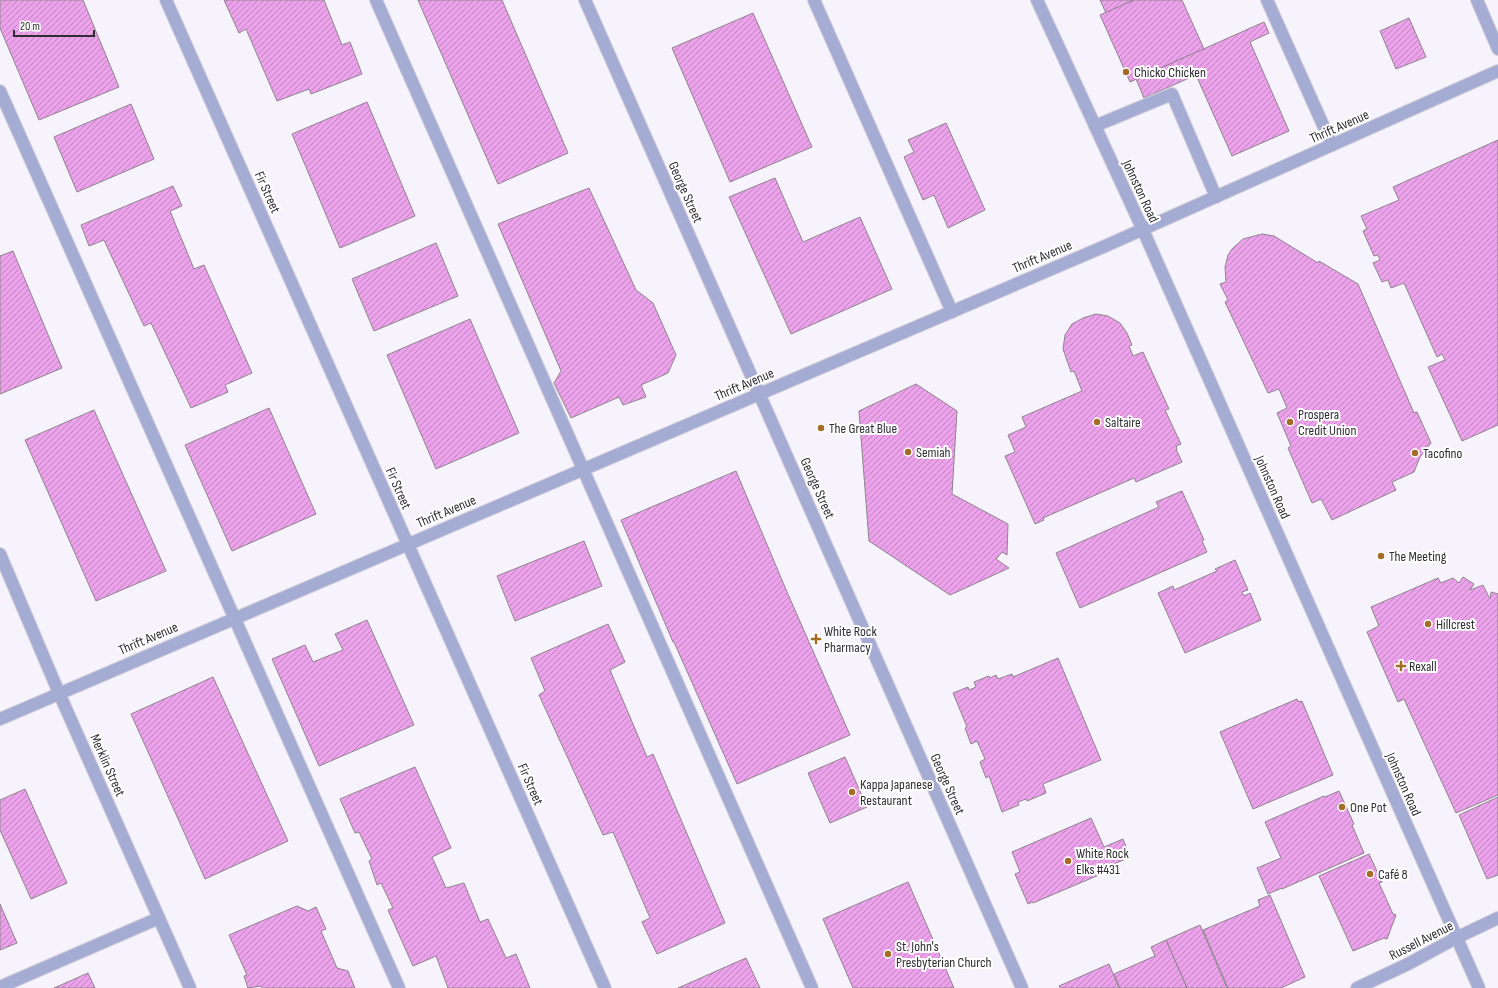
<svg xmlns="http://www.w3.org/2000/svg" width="1498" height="988" viewBox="0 0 1498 988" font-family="'Sofia Sans Condensed',sans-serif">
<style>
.building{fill:url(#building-hatch);stroke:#8f838e}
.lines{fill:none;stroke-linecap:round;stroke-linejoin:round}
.minor-casing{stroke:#d3d0d9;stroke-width:14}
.minor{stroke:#a5acd3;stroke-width:12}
.poi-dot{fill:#a36c27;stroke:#fff;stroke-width:1.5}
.labels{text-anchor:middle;stroke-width:4;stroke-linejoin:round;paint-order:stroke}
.poi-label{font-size:14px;fill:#302e34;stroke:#fff;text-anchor:start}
.street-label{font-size:14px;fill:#302e34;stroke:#fff}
</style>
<defs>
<pattern id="building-hatch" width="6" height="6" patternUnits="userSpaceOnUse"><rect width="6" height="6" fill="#eca2ea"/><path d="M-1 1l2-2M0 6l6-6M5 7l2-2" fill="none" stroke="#c084be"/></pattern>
</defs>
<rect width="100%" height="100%" fill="#f7f3fd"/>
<g class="building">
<polygon points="0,0 83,0 119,87 39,120 0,28"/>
<polygon points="224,0 324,0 342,45 350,42 362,74 311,94 309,89 277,101 246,29 239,33"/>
<polygon points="418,0 502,0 568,153 498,184"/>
<polygon points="1100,0 1134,0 1106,13"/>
<polygon points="1134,0 1182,0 1204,49 1130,82 1100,15"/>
<polygon points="753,13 812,147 730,182 672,48"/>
<polygon points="1409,18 1426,57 1396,69 1380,31"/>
<polygon points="1264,22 1269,33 1250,42 1289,131 1232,156 1196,75 1144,98 1136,79"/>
<polygon points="367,102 415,216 340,248 292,134"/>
<polygon points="131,104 154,159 77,192 54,137"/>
<polygon points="946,123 985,210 948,228 934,195 923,200 904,157 914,152 908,140"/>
<polygon points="1498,140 1498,425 1462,441 1428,367 1445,360 1442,354 1437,357 1404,283 1391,288 1388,280 1382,282 1373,263 1380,260 1378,255 1374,256 1363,231 1367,229 1361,216 1399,200 1393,187"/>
<polygon points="775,178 803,242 860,217 892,289 791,334 729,197"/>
<polygon points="173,186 182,206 170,211 194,269 204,265 252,373 225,385 228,392 191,408 151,323 144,326 104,240 89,246 81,225"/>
<polygon points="589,188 636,290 653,303 676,355 668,373 641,385 646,397 623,405 619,397 571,418 554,383 561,371 498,224"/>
<polygon points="1262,234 1274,236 1318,263 1319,261 1358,284 1414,413 1417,412 1431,443 1420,457 1414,472 1392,482 1396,490 1332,520 1321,499 1312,503 1288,448 1291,446 1277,413 1287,408 1279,389 1268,393 1225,302 1228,300 1220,284 1226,282 1225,267 1228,255 1232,249 1243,239"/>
<polygon points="436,243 458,296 374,331 352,279"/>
<polygon points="13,251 62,368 0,394 0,256"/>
<polygon points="1096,314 1108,316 1120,323 1127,333 1132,345 1129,346 1133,356 1143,352 1169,409 1165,410 1181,444 1176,446 1177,449 1176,449 1182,462 1136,482 1134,478 1043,518 1044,520 1035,524 1005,456 1015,452 1008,435 1026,427 1022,417 1082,391 1074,371 1071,372 1063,349 1065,335 1072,324 1083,318"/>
<polygon points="470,319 519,433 436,469 387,355"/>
<polygon points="916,384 957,411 952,494 1008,524 1007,555 1002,552 996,559 1009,568 950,595 869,541 859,411"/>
<polygon points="269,408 316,514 232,551 185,445"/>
<polygon points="94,410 166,571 96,601 25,440"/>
<polygon points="736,471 787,592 850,735 737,784 674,642 673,642 621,520"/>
<polygon points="1182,491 1204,540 1202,541 1207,552 1080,608 1056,553 1159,507 1156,502"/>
<polygon points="584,541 602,586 515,621 497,576"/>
<polygon points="1235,560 1248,590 1242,592 1244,596 1250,593 1261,620 1185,653 1158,593 1173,586 1174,590 1217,571 1215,569"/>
<polygon points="1463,577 1474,584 1470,590 1483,585 1490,599 1491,592 1498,594 1498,795 1456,813 1404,699 1398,702 1367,632 1379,626 1371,607 1438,578 1441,583 1453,578 1459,583"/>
<polygon points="367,620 414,725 319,766 272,659 305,645 313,662 343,650 335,634"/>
<polygon points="608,624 625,662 610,670 647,757 653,754 725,923 657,954 642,922 650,918 613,832 603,835 539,695 545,691 531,658"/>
<polygon points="1058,658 1101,760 1043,784 1046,793 1027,801 1026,799 1018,802 1019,805 1002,812 989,776 986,778 980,762 985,759 977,741 971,744 965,728 967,727 953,693 968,687 969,690 976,687 974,682 989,676 990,678 996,675 998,679 1012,674 1013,677"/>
<polygon points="213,677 288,841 205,879 131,714"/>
<polygon points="1297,699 1299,702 1302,701 1333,775 1253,809 1220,732"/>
<polygon points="845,757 867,807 830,823 808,773"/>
<polygon points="415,767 451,848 432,857 446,888 464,883 480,922 488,919 506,958 516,954 530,988 448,988 436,956 413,966 388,910 393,908 381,883 377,885 369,861 372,859 359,832 355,833 340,799"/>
<polygon points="25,789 67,883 31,899 0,830 0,800"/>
<polygon points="1339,791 1354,824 1352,825 1364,853 1282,889 1282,888 1268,894 1257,868 1281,858 1265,822 1324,796 1325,797"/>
<polygon points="1498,797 1498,875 1487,879 1459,815"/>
<polygon points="1091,818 1104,847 1123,839 1130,857 1112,865 1113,869 1033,903 1032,902 1028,904 1015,874 1020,872 1012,852"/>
<polygon points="1369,854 1382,882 1379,883 1393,914 1396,915 1387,939 1384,938 1353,951 1319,876"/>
<polygon points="908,882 954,988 853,988 823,919"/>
<polygon points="1270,895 1305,977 1281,988 1228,988 1203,930 1260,906 1258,900"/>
<polygon points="0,904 17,943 0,950"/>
<polygon points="297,906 308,911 316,907 326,929 321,931 337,968 348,971 355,988 262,988 261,986 248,988 244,976 247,975 229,935"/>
<polygon points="1200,925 1227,988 1187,988 1166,940"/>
<polygon points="1166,940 1187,988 1120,988 1114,974 1155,956 1151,947"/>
<polygon points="746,958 760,988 678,988"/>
<polygon points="1109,964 1119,988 1060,988 1059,986"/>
<polygon points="88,973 95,988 54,988"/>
</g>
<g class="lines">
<g class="minor-casing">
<g id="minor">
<polyline points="166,0 605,988"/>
<polyline points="376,0 812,988"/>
<polyline points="585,0 1022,988"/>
<polyline points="814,0 952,312"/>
<polyline points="1037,0 1143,230 1479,988"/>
<polyline points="1267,0 1332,145"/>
<polyline points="1477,0 1498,49"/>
<polyline points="0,91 399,988"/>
<polyline points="1095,126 1172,94 1216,197"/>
<polyline points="0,554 59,693 190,988"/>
<polyline points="0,719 1103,247 1498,71"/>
<polyline points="0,987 159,918"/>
<polyline points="1357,988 1408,964 1456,938 1498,918"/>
</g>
</g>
<use href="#minor" class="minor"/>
</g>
<g class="poi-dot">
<circle cx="1126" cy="72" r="4"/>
<circle cx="1097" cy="422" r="4"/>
<circle cx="1290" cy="422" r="4"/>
<circle cx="821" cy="428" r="4"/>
<circle cx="908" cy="452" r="4"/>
<circle cx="1415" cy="453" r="4"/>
<circle cx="1381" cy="556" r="4"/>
<circle cx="1428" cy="624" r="4"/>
<path d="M814 633h4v4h4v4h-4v4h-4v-4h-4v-4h4z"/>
<path d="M1399 660h4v4h4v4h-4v4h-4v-4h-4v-4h4z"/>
<circle cx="852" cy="792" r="4"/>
<circle cx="1342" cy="807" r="4"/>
<circle cx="1068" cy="861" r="4"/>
<circle cx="1370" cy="874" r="4"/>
<circle cx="888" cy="954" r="4"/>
</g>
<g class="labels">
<g class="poi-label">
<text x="1134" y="77">Chicko Chicken</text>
<text x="1298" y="419">Prospera<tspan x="1298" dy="16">Credit Union</tspan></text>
<text x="1105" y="427">Saltaire</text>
<text x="829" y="433">The Great Blue</text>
<text x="916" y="457">Semiah</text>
<text x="1423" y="458">Tacofino</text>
<text x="1389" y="561">The Meeting</text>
<text x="1436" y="629">Hillcrest</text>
<text x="824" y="636">White Rock<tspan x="824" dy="16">Pharmacy</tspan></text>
<text x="1409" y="671">Rexall</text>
<text x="860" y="789">Kappa Japanese<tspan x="860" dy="16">Restaurant</tspan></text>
<text x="1350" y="812">One Pot</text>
<text x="1076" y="858">White Rock<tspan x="1076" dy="16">Elks #431</tspan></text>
<text x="1378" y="879">Café 8</text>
<text x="896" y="951">St. John's<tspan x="896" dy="16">Presbyterian Church</tspan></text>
</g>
<g class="street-label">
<text transform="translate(1339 126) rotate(-24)" y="5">Thrift Avenue</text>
<text transform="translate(1141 191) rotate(65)" y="5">Johnston Road</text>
<text transform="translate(268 192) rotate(66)" y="5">Fir Street</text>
<text transform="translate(686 192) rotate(66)" y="5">George Street</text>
<text transform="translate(1042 256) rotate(-23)" y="5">Thrift Avenue</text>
<text transform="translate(744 384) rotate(-23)" y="5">Thrift Avenue</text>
<text transform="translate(1273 487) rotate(66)" y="5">Johnston Road</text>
<text transform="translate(399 488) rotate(66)" y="5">Fir Street</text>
<text transform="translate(818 488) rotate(66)" y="5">George Street</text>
<text transform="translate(446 511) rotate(-23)" y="5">Thrift Avenue</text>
<text transform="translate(148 638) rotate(-23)" y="5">Thrift Avenue</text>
<text transform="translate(108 765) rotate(66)" y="5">Merklin Street</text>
<text transform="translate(531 784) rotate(66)" y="5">Fir Street</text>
<text transform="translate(948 784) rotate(66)" y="5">George Street</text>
<text transform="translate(1404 784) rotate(66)" y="5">Johnston Road</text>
<text transform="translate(1421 940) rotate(-27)" y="5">Russell Avenue</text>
</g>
</g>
<path d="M14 30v6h80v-6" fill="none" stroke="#302e34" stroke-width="2"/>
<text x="20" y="30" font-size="12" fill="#302e34" stroke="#ffffff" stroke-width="3" paint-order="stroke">20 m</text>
</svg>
